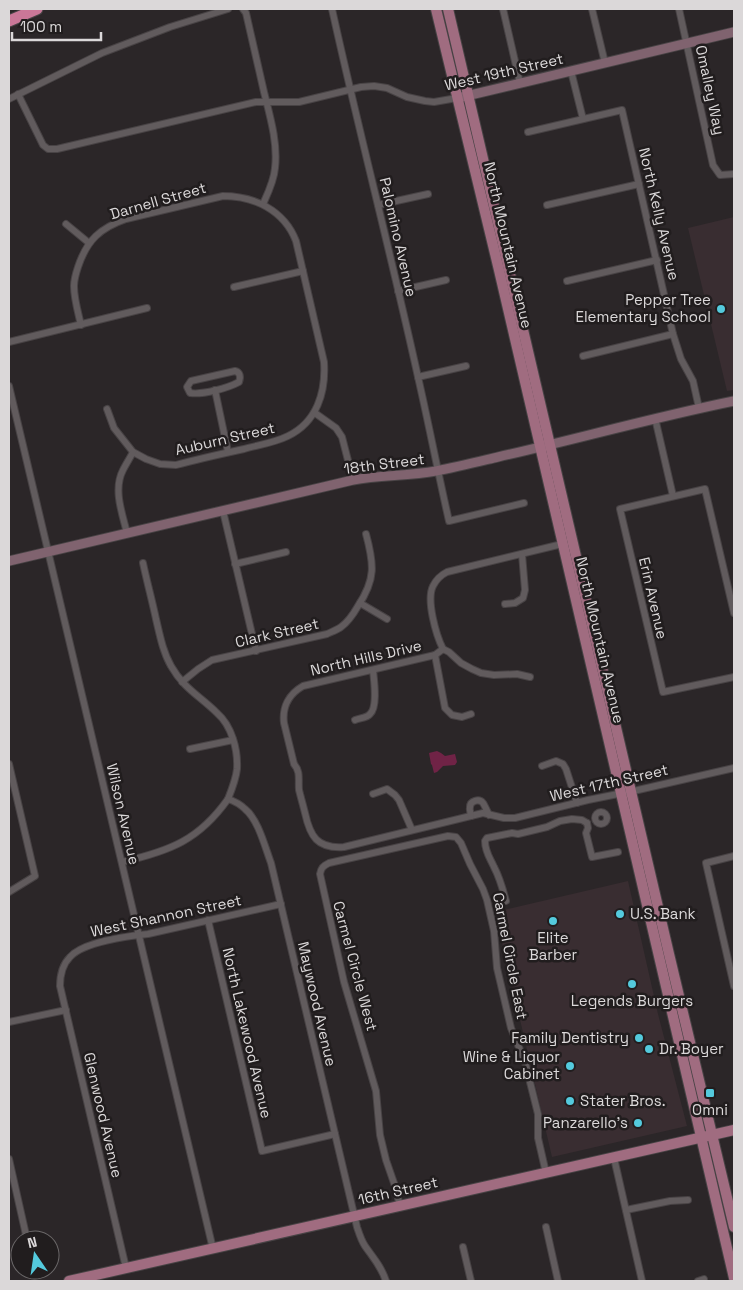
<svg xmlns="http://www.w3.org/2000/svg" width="743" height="1290" viewBox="0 0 743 1290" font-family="'Space Grotesk',sans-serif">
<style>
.built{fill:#392d31}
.green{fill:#702346}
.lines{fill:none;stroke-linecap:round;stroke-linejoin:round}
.street-casing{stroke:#484345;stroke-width:8}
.secondary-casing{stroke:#484345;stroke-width:11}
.primary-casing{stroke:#484345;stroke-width:12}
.highway-casing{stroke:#484345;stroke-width:13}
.street{stroke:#615b5d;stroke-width:6}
.secondary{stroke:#80636f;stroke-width:9}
.primary{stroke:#a06c80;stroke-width:10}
.highway{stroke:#ca7798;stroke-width:11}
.poi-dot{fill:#54cadd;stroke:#211d1e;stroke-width:2}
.labels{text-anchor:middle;stroke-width:5;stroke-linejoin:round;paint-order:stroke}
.street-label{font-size:15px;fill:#dbd8d9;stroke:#211d1e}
.poi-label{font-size:15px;fill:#dbd8d9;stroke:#211d1e;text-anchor:end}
</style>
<rect width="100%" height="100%" fill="#2b2628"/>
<g class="built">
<polygon points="734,217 734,390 727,391 688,228"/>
<polygon points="628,881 658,1014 687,1126 552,1157 495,912"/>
</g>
<polygon class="green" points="437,751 441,753 445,756 455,754 457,762 455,765 443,766 437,772 434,773 432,765 431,764 429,753"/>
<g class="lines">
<g class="street-casing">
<g id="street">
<path d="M 243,9 L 246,13 C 252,39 258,66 264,92 C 270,116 278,143 275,168 C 274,181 268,193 263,204"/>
<path d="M 332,9 C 359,132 391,254 418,377 C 429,425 438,473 449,521 L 524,503"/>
<polyline points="503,9 520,83"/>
<polyline points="592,9 605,63"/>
<polyline points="679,9 713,165 720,175 734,174"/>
<polyline points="571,71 583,119"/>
<polyline points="18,94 43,145 48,149 57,149 256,102 299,102 361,87 374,86 387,88 407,97 425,101 434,102 457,98"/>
<polyline points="9,99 102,53 170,27 228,9"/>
<polyline points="528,132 622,110 673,334 681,359 693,381 699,408"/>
<polyline points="378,205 428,194"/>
<polyline points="547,205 639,184"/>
<polyline points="66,224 89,243"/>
<polyline points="567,281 657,260"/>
<polyline points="234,287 303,271"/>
<polyline points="398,291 446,280"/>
<path d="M 81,325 C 78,312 74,299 74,286 C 74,279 76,273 78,267 C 87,240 100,228 126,219 L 223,196 C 254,196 284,210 296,241 L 324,362 C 326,392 317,422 288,436 C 274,443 258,445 244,449 C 221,454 198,459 176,465 L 160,464 L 146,459 L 133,452 L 114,428 L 107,409"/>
<polyline points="9,342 147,308"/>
<polyline points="583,356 673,334"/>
<path d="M 235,371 C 240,372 241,377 239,382 C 228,388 203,395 190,393 L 187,387 L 191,381 Z"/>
<polyline points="418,377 466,366"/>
<polyline points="9,386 213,1249"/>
<polyline points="215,390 228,452"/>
<polyline points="315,413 336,428 342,437 353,480"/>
<polyline points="655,418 673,496"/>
<polyline points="223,511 256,651"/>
<path d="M 127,533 C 122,513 113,489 123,470 C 126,464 130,458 133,452"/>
<path d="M 562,544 L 447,572 C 441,575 436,580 433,586 C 426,600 436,635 443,649 L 435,655 L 303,686 C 289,694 282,707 284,723 L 294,764 C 301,772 298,780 299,790 C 301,798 303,805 305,813 C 310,836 317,849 344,847 L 483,813 L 504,818 L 515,818 L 588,800 L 638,790 L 734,768"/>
<path d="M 143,563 C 147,582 152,600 156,619 C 160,636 163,652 171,666 C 184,689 200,696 217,713 C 232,726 238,750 237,769 C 236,779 232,789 228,799 C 234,801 240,804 245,809 C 258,819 265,847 271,863 L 357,1227 C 359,1233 361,1240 365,1246 C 374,1259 381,1266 386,1281"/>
<polyline points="235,564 286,552"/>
<polyline points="360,603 387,619"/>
<polyline points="505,604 515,603 523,598 525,590 522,554"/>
<polyline points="734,613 705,489 620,509 663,692 734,677"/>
<polyline points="443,649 449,652 461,663 472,669 481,673 494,675 517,674 530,677"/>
<polyline points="435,655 445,708 452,715 462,717 471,714"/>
<path d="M 182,682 L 198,669 L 212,660 L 327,634 C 331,632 337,630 341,627 C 348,622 354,613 358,606 C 376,579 374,564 366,534"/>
<path d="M 355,720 C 360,718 367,718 370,714 C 378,707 374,680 373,670"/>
<polyline points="190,749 233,740"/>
<polyline points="9,764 35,876 9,892"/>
<polyline points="542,766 556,761 563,764 566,769 577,803"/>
<polyline points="373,794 387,789 395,795 399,800 412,830"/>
<circle cx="601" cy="818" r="6"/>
<path d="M 471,816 C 471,813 469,810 470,807 C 470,801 479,798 483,803 C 485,806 487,811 489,815"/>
<polyline points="587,823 588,828 586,833 592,857 618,852"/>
<polyline points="734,856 706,863 734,986"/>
<path d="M 122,862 C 170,851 199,840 228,799"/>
<path d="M 506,901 C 503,890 500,878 494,867 C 490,858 485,852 485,841 L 487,838 L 512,833 L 518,834 L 547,827 L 560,821 L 572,819 L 582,820 L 587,823"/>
<polyline points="208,920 262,1151 335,1134"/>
<polyline points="9,1022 66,1010"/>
<polyline points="614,1158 642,1281"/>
<polyline points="9,1159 26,1235"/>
<path d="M 400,1206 L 395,1186 L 386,1160 L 380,1135 L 376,1091 L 344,982 L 320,874 C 321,868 323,866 329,863 L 448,836 L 456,837 L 461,843 L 470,864 L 483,889 L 487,900 L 494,931 L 497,968 L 511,1028 L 525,1062 L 538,1114 L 538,1138 L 546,1173"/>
<polyline points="626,1210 670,1201 688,1200"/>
<polyline points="546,1227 558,1281"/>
<polyline points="463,1247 471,1281"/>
<path d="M 126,1268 L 60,986 C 60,975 62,965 70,957 C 83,942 129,936 148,934 L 281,904"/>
<polyline points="698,1281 704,1279"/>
</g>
</g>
<g class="secondary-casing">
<g id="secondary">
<polyline points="462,97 734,32"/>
<path d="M 9,561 L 353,480 C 380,475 408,476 436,471 C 457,467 477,462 498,457 C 577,439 655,417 734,401"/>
</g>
</g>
<g class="primary-casing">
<g id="primary">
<polyline points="436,9 499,270 734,1278"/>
<polyline points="448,9 669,954 734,1227"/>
<polyline points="69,1281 734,1130"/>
</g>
</g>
<g class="highway-casing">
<polyline id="highway" points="9,21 37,9"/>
</g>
<use href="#street" class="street"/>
<use href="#secondary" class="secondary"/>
<use href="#primary" class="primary"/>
<use href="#highway" class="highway"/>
</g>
<g class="poi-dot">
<circle cx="721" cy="309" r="5"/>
<circle cx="620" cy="914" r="5"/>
<circle cx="553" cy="921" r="5"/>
<circle cx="632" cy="984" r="5"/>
<circle cx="639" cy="1038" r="5"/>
<circle cx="649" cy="1049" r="5"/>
<circle cx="570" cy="1066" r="5"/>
<rect x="705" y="1088" width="10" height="10" rx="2.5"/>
<circle cx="570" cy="1101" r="5"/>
<circle cx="638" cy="1123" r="5"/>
</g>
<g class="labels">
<g class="street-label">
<text transform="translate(504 72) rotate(-13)" y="5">West 19th Street</text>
<text transform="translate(710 90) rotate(78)" y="5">Omalley Way</text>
<text transform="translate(158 201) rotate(-16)" y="5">Darnell Street</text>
<text transform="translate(659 214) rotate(77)" y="5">North Kelly Avenue</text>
<text transform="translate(398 237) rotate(77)" y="5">Palomino Avenue</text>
<text transform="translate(508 245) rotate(77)" y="5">North Mountain Avenue</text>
<text transform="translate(225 439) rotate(-13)" y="5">Auburn Street</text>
<text transform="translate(384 464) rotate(-7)" y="5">18th Street</text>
<text transform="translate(653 598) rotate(77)" y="5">Erin Avenue</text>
<text transform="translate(277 633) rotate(-13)" y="5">Clark Street</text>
<text transform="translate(600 640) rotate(77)" y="5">North Mountain Avenue</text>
<text transform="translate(366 658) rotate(-13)" y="5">North Hills Drive</text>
<text transform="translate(609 783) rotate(-13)" y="5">West 17th Street</text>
<text transform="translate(123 814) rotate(77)" y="5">Wilson Avenue</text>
<text transform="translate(166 916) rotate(-12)" y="5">West Shannon Street</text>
<text transform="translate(510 956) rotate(79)" y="5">Carmel Circle East</text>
<text transform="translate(355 966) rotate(75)" y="5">Carmel Circle West</text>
<text transform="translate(317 1004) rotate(77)" y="5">Maywood Avenue</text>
<text transform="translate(247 1033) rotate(77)" y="5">North Lakewood Avenue</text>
<text transform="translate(103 1115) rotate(77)" y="5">Glenwood Avenue</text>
<text transform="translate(398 1191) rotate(-13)" y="5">16th Street</text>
</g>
<g class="poi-label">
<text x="711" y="305">Pepper Tree<tspan x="711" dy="17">Elementary School</tspan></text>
<text x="630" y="919" text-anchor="start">U.S. Bank</text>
<text x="553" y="943" text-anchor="middle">Elite<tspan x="553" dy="17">Barber</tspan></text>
<text x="632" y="1006" text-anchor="middle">Legends Burgers</text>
<text x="629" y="1043">Family Dentistry</text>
<text x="659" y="1054" text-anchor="start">Dr. Boyer</text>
<text x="560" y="1062">Wine &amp; Liquor<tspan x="560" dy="17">Cabinet</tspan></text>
<text x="580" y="1106" text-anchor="start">Stater Bros.</text>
<text x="710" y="1115" text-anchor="middle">Omni</text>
<text x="628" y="1128">Panzarello's</text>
</g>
</g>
<rect width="743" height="1290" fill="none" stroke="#dbd8d9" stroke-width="20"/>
<g transform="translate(35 1255) rotate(347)"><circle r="24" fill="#211d1e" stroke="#6b6869"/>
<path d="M0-4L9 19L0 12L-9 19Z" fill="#54cadd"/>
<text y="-8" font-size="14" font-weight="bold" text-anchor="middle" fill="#dbd8d9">N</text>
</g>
<path d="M12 32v8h89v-8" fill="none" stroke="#dbd8d9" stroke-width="2.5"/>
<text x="20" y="32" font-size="15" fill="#dbd8d9" stroke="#211d1e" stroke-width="4" paint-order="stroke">100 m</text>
</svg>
